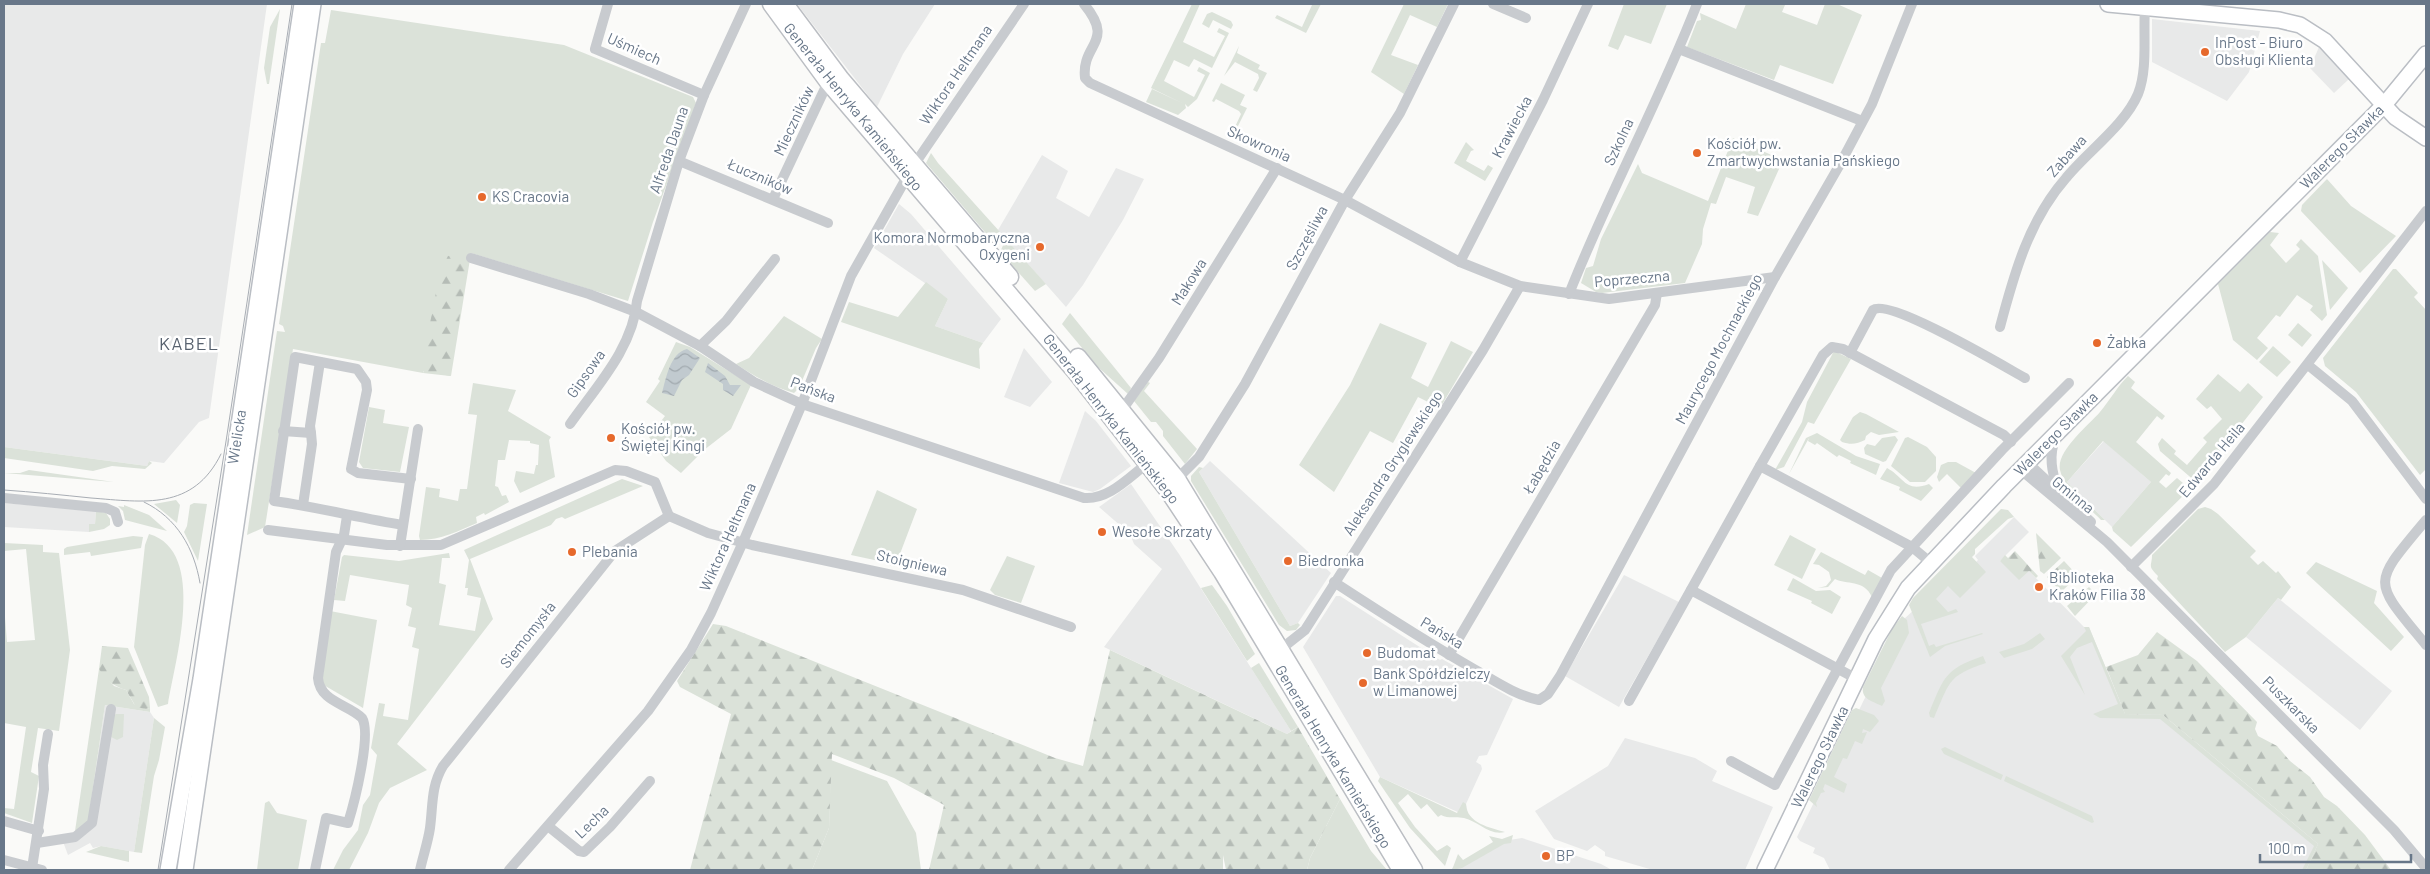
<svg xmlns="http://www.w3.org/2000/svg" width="2430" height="874" viewBox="0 0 2430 874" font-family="Barlow,sans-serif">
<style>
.built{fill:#e8e9e9}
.green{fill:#dbe2d9}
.forest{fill:url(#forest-firs)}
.water{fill:url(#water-waves)}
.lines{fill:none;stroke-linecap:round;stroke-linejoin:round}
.secondary-casing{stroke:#babec4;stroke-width:18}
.primary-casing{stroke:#bbbec3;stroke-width:19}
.street{stroke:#c8cbcf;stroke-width:10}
.secondary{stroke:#fff;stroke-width:15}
.primary{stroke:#fff;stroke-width:16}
.tram{stroke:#a8adb4;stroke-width:1}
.poi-dot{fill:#e6692c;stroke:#fff;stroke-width:2}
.labels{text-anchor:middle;stroke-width:5;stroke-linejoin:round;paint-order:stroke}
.poi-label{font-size:15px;fill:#687789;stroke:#fff;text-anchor:start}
.street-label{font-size:15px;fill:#687789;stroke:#fff}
.quarter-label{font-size:18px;letter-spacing:1px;fill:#57616e;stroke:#fff}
</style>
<defs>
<pattern id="forest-firs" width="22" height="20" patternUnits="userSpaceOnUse" patternTransform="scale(1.25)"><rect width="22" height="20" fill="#dbe2d9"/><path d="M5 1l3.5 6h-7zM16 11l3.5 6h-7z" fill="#b5bcb6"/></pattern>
<pattern id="water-waves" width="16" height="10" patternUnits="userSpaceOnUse" patternTransform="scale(1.25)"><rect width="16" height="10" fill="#c1cacf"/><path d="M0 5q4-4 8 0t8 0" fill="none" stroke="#a1a9ae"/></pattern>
</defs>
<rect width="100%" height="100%" fill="#fafaf8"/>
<g class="built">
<polygon points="4,4 267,4 209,418 199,422 164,463 149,461 147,466 4,447"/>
<polygon points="797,4 935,4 903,54 877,107"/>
<polygon points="2152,19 2260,31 2249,72 2227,101 2152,62"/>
<polygon points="2319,47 2349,79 2334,93 2310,68"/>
<polygon points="1042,155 1068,171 1056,198 1089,217 1116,168 1144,179 1123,220 1083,285 1066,307 998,230"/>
<polygon points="899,204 911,214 1001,319 983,343 935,326 948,299 874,248"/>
<polygon points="1024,348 1052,382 1030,407 1004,397"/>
<polygon points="1085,411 1096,421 1131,466 1100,489 1093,492 1059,483"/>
<polygon points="2104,441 2151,482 2112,527 2067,482"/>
<polygon points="1210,461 1331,573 1298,623 1290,626 1199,472"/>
<polygon points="1131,484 1179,554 1291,731 1287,734 1104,647 1162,569 1134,544 1130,534 1099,507"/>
<polygon points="4,503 96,511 95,524 89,524 89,532 4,527"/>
<polygon points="2014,517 2029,532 2000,561 2029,571 2084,627 2089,627 2125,714 2158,714 2318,844 2306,870 1830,870 1824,858 1813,853 1815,848 1800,841 1797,837 1903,620 1946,580 1953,586 1978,560 1975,556"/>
<polygon points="1624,575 1679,602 1619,707 1565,676"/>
<polygon points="1336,596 1340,596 1440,660 1442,659 1513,699 1487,755 1479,756 1476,762 1481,765 1482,769 1466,804 1468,814 1471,818 1380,777 1303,647"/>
<polygon points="2278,598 2392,691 2360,730 2246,637"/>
<polygon points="105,705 150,712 154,718 134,852 101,846 93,848 90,843 68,855 62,839 87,828"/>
<polygon points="1625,738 1695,758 1717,771 1712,781 1773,807 1745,870 1653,870 1605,856 1605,852 1595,845 1587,851 1554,839 1535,811 1608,766"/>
<polygon points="1522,838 1601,864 1612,870 1451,870 1454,866 1497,842"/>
</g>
<g class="green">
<polygon points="1192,4 1200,4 1183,42 1214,57 1225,36 1217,32 1219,28 1229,33 1212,68 1194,59 1189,67 1174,60 1164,81 1194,97 1205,75 1197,71 1199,67 1210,73 1197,99 1188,107 1185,104 1186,108 1178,115 1146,102 1152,89 1182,103 1151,88"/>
<polygon points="1310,4 1321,4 1306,33 1275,18 1277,15 1302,27 1312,5"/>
<polygon points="1404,4 1448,4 1437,27 1410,15 1391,55 1418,65 1404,94 1371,72"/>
<polygon points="1624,4 1667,4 1651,44 1625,35 1618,50 1608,46"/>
<polygon points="1746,4 1782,4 1785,5 1782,12 1817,25 1825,4 1837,4 1862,15 1833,84 1780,65 1774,80 1687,47 1697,21 1701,20 1700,13 1736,29"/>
<polygon points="280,9 269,84 267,84 264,68 270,27"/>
<polygon points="331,10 564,45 693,97 696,103 653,222 628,301 471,253 451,376 423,371 423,373 293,349 265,527 247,535 277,331 285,332 283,326 279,324 321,43 325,43"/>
<polygon points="1212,12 1231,21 1233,25 1231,29 1213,20 1209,28 1202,24 1207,14"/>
<polygon points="1239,46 1237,53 1260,65 1258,69 1267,73 1257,92 1253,90 1259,78 1258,74 1235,62 1224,76"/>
<polygon points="1221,83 1245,95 1240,105 1247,108 1237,128 1235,127 1241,114 1239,111 1216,99 1214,102 1212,101"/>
<polygon points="1733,138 1783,160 1758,216 1747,213 1755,187 1726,177 1716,204 1711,203 1703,229 1702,244 1685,283 1602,293 1596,292 1581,283 1586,268 1593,266 1601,239 1638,164 1642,173 1708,201"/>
<polygon points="1466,142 1474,150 1471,151 1466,161 1484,171 1488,165 1493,168 1485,181 1454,163"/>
<polygon points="931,153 938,163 1000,232 989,237 926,163"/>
<polygon points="2327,179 2351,206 2396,236 2360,273 2301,211 2302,205"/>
<polygon points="2270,232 2279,233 2270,245 2286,263 2300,249 2296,245 2301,239 2318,256 2327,315 2322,321 2310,310 2313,306 2297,295 2280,317 2276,315 2257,338 2268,348 2257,360 2233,340 2218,284"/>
<polygon points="1006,239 1046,284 1035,291 1000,252"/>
<polygon points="2322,260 2348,288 2330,310"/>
<polygon points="2393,269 2396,269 2418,293 2414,297 2426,310 2426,469 2420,475 2356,392 2325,366 2323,358"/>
<polygon points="926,282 948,299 935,326 983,343 979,349 980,369 841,322 849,302 898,317"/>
<polygon points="1070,313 1131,388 1128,394 1098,367 1062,324"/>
<path d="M 784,316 L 822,339 L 816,348 L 799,388 L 794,393 C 773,387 754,376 736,364 L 749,358 Z"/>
<polygon points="1380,323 1427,343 1411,378 1428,387 1451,341 1473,352 1440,408 1418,397 1393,443 1370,431 1334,492 1299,465 1350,385"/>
<polygon points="2298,323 2312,335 2302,347 2288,335"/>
<polygon points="676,342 690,347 751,385 731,429 704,450 681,473 666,461 649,437 665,416 646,402 660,381 658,379"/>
<polygon points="2273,346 2291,362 2277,377 2259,362"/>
<polygon points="1834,351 1851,359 1814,424 1808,422 1784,467 1775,470 1802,422 1807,402"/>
<polygon points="2218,374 2240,392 2248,383 2263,397 2196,482 2160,451 2158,444 2162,438 2176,451 2174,454 2187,465 2207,442 2203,438 2222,419 2211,406 2207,409 2196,399"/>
<path d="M 2128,376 L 2135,382 L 2131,388 L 2165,416 L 2162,420 L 2157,416 L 2136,442 L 2171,473 L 2169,476 L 2166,474 L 2159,482 L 2166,488 L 2177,478 L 2190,489 L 2131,547 L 2113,531 L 2112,527 L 2151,482 L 2103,441 L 2067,482 L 2105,520 L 2101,520 C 2088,506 2064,490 2060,470 C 2056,451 2089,425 2100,412 C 2110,400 2117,387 2128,376 Z"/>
<polygon points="1148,382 1150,383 1144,391 1197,449 1185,464 1163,436 1163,431 1156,422 1151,422 1134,401"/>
<path d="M 473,383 L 516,390 L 508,411 L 551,437 L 549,440 L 555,477 L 520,493 L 514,481 L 516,471 L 534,474 L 536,465 L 538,465 L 539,445 L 530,443 L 530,441 L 509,440 L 505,460 L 498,460 L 495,486 L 498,487 L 502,496 L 506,495 L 509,502 L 485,515 L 484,513 L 476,517 L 477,523 C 458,531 441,540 420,540 L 419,536 L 426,487 L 440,489 L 439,497 L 458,501 L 460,489 L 467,489 L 477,415 L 468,414 Z"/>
<polygon points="369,407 385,410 383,423 409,427 400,472 363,468 359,462"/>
<path d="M 1860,412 L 1866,414 L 1899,432 L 1879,435 L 1871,432 L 1866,436 L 1865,440 C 1857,444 1851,445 1842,442 L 1840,440 L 1853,417 Z"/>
<polygon points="1817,433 1856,456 1880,464 1876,475 1850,463 1851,461 1839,455 1837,457 1817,443 1815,445 1808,441 1809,438 1789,474 1806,438"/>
<polygon points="1895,436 1898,440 1886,461 1883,462 1865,454 1864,448 1867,444 1875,446 1882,438"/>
<polygon points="1908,437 1927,447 1936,457 1936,471 1925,482 1910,482 1891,466 1905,438"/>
<polygon points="4,447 147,466 149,461 152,463 145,469 112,466 93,471 4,458"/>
<polygon points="1948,462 1956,462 1976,473 1961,488 1947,474 1939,482 1937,477 1941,465"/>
<polygon points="1199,467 1203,468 1199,472 1290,626 1298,623 1300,625 1296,630 1287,631 1279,625 1191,481 1191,476"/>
<path d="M 1887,468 C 1904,477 1905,493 1929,484 L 1933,488 L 1921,501 L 1899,490 L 1900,487 L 1880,479 Z"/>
<polygon points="29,470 114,482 4,473 20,473"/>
<polygon points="622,479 643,486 565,519 562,517 556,519 551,525 470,559 493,619 397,744 427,770 390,788 379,803 368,833 349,870 333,870 343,850 358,830 363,805 370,795 377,755 371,748 379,703 385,704 383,716 408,720 419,649 412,647 416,628 408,626 412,608 406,605 409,585 350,575 345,601 334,600 342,557 344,555 399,561 449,553 450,558 442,558 439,583 446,585 439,625 475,631 481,598 467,595 468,588 465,588 469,560 464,550"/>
<polygon points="877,490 917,509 895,567 879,561 851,555"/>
<polygon points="176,500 180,505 177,523 154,504"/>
<polygon points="194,503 207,504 198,561 184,532 187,526 190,505"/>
<polygon points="124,505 149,515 167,531 125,520 123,511 118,506 124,507"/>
<path d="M 2205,507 L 2211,509 L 2218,514 L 2256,551 L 2250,557 L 2258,565 L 2263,561 L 2276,573 L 2278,571 L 2291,587 L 2281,600 L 2278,598 L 2246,637 L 2225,652 L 2157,579 L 2158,576 C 2147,565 2152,567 2152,555 L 2198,509 Z"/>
<polygon points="2001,509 2008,510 2014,517 2008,519 1975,549 1975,554 1972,557 1986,572 1960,598 1948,586 1936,599 1948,612 1956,609 1958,612 1921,624 1929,646 1934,644 1936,647 1982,633 1983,634 1945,646 1930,657 1909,605 1913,598"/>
<polygon points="96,511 106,513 110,519 110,525 104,529 89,532 89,524 95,524"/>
<path d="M 149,534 C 208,551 175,661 168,704 L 158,707 L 134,647 L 145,545 Z"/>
<polygon points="1790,535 1816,549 1802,579 1774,565"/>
<polygon points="133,536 143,537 141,548 91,556 90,552 64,555 64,549 67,547"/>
<polygon points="4,543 43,545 43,552 59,553 70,650 59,731 38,728 31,772 39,776 32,823 4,813 4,808 14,809 26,727 4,723 4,605 7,642 35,640 26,549 4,551"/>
<path d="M 1821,552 L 1865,575 L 1868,570 L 1882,578 L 1872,597 C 1864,579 1846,585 1835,579 L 1828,587 L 1818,588 L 1826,586 L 1831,580 L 1829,572 L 1819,565 L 1813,564 Z"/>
<polygon points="1007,556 1035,566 1021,603 995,595 990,590"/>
<polygon points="2316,562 2377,591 2374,603 2404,637 2391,651 2306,573"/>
<polygon points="1793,578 1816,591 1830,590 1841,597 1832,614 1811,603 1812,601 1787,590"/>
<polygon points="1212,585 1227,606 1255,654 1247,661 1201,588"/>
<polygon points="2089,587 2096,594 2075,616 2067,606"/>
<polygon points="330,611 377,620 363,708 322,684"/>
<path d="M 1902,616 L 1907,620 L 1909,633 L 1881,688 L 1885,701 L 1882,706 C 1872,701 1861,699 1863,687 L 1892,629 Z"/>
<polygon points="2084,627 2089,627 2125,714 2163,715 2318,844 2306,870 2302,870 2314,846 2160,719 2100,718 2093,714 2118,704 2092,642 2077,648 2070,657 2085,695 2061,656 2086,631"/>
<polygon points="2040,633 2045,639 2032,649 2004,658 1999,652 2024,644"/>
<path d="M 1983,656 L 1986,663 C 1947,676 1950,682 1934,718 L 1930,717 L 1929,713 C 1944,677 1945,669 1983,656 Z"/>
<polygon points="1259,663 1298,727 1291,731 1251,668"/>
<polygon points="99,669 114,686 126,690 134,704 146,709 150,708 150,712 105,705 88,822 75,831"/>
<polygon points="1856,708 1874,715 1879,721 1870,732 1863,729 1862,733 1867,732 1862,744 1855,741 1847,759 1843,758 1834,777 1847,784 1844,793 1825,784 1823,789 1825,792 1821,793 1816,803 1817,807 1809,800 1852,710"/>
<polygon points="116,714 124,714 123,737 117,740 111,737 113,716"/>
<polygon points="154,718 165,727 159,760 154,776 142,853 134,852"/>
<polygon points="1945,747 2003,775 2001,780 1944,754 1941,749"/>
<polygon points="831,760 887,781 916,833 921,870 812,870 829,828"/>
<polygon points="2006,776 2092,816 2094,822 2092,823 2004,781"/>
<path d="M 1380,777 L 1457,813 L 1463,802 L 1466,804 C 1466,823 1491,828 1505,832 C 1489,836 1478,821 1464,818 C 1455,816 1449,819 1441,815 L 1438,817 L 1427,804 L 1421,809 L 1408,794 L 1398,803 L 1415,827 L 1437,851 L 1447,845 L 1451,848 L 1445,866 L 1410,828 L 1378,781 Z"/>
<polygon points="1340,799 1371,851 1387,870 1307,870 1310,858"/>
<polygon points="269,801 277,813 307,820 298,870 257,870 265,803"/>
<polygon points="1513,835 1511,843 1504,844 1462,868 1452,870 1458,854 1463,860 1493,842 1489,836 1502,839"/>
<polygon points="101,846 129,851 129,862 86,852"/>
</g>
<g class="forest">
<polygon points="470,253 450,376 423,373 427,357 424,354 440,272 448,256"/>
<polygon points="2036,533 2061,558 2044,574 2040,571"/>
<polygon points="2015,551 2038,576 2036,578 2029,571 2019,580 2000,561 2005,555 2008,558"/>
<polygon points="2064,561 2078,576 2061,592 2047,577"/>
<polygon points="713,624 726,626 1055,758 1083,766 1110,650 1287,734 1298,727 1340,799 1310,858 1307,870 1226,870 1223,855 1223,870 929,870 944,805 894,778 832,754 829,828 812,870 690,870 731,714 680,687 677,681"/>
<polygon points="2157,632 2197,661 2257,722 2255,729 2258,736 2277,746 2290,761 2310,777 2324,797 2337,806 2365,835 2391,870 2306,870 2318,844 2163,715 2125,714 2106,667 2138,655"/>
<path d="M 102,646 L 128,648 L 149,697 L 150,708 L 146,709 L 136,707 L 126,690 C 113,686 106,680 99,669 Z"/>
</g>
<g class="water">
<path d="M 687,349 L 700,358 L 689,375 L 682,380 L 674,396 L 662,393 C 666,379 670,353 687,349 Z"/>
<polygon points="708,363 725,376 730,385 741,385 733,396 723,390 723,384 705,372"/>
</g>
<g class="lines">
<g class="secondary-casing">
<g id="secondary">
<polyline points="2108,4 2279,20 2300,25 2325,41 2395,117 2426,138"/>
<polyline points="168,870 201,679 302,4"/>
<polyline points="185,870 313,4"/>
<polyline points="1765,870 1876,639 1908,588 2004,486 2384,105 2426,54"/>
</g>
</g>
<g class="primary-casing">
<g id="primary">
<polyline points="771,4 828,82 1074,370 1169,492 1222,572 1401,870"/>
<polyline points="785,4 841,79 1010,277"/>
<polyline points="1078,357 1177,479 1414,870"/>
</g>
</g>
<g class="street">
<polyline points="608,4 595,49 704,95"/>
<path d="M 1084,4 C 1116,43 1081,43 1085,78 L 1090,83 L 1345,200 L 1460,262 L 1520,286 L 1609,299 L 1775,277"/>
<polyline points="1493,4 1526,18"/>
<polyline points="1679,49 1862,121"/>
<polyline points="679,161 828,223"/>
<polyline points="914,165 1024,4"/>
<polyline points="773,199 828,82"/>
<path d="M 471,258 L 589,294 L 636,312 L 700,346 L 754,382 L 802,404 L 1084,498 C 1109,500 1129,477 1148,463"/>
<polyline points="1460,262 1543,100 1588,4"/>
<path d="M 1569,294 C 1608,195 1659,102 1697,4"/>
<path d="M 2000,327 C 2014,274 2029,220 2066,178 C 2087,152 2125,125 2138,94 C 2148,69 2143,35 2145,7"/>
<polyline points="700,346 726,321 775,259"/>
<path d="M 1850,353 L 1873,310 C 1889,298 2005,367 2025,378"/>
<polyline points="2308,365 2352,401 2426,499"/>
<polyline points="1122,410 1159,358 1277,168"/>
<path d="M 570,424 C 596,387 633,348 637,301 L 679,161 L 704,95 L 746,4"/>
<polyline points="283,431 311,433 310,426 320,362"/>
<path d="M 2056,437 C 2048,455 2052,473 2058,490"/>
<polyline points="2028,463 2091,522"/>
<polyline points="2021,470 2107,542 2394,830 2426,868"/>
<polyline points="1177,479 1199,457 1245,384 1345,200 1400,113 1454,4"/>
<polyline points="4,498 106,508 115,512 118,522"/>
<polyline points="303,505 312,444 311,433"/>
<polyline points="669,516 708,533 752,545 963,590 1071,627"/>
<path d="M 2426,520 C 2371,586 2372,579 2426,645"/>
<path d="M 403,525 C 360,518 317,507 274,501 L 295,357 L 357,369 L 366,382 L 367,390 L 351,469 L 358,473 L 411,479"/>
<polyline points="268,530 387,545 441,545 615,470 626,471 655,482 669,516"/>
<polyline points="400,546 418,429"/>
<polyline points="1930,562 1912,547 1760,466 1823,355 1832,347 1843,349 2004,435 2011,442"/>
<polyline points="2131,567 2214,484 2426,211"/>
<path d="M 1334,582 C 1380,612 1426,642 1474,669 C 1495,681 1515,695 1539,700 L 1548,694 L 1560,676 L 1775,277 L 1839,166 L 1872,104 L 1912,4"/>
<polyline points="1691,590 1857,679"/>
<polyline points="1281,649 1305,630 1483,350 1520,286"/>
<polyline points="1449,655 1655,305 1657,293"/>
<polyline points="1629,701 1760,466"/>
<polyline points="1731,761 1775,785 1891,570 2002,450 2069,383"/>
<polyline points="4,821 39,831"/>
<polyline points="548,826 579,851 584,852 610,827 650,781"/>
<polyline points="37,843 75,837 92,823 111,709"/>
<polyline points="4,860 42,870"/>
<polyline points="32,868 44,789 43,765 48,734"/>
<path d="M 315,870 L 326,818 L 348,823 C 354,804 372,734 362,718 C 348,704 320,702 318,678 L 336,552 L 344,535 L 347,516"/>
<path d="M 420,870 C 423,856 428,842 430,828 C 433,805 431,786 443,766 L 615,551 L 669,516"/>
<polyline points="509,870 648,711 691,650 711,613 743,542 802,404 851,276 908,175"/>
</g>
<use href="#secondary" class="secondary"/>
<use href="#primary" class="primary"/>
<g class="tram">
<path d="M 4,490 C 33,492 62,495 91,498 C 144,502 193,511 221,454"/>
<path d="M 144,502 C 177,518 194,548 200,583"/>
<polyline points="158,870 227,435 292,4"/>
</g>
</g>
<g class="poi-dot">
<circle cx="2205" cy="52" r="5"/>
<circle cx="1697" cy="153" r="5"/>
<circle cx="482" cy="197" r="5"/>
<circle cx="1040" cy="247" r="5"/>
<circle cx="2097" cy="343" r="5"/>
<circle cx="611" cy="438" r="5"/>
<circle cx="1102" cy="532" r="5"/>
<circle cx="572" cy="552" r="5"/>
<circle cx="1288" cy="561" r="5"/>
<circle cx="2039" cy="587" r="5"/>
<circle cx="1367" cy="653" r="5"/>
<circle cx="1363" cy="683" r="5"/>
<circle cx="1546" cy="856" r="5"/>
</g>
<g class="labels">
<g class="poi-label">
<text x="2215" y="48">InPost - Biuro<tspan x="2215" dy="17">Obsługi Klienta</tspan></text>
<text x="1707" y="149">Kościół pw.<tspan x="1707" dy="17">Zmartwychwstania Pańskiego</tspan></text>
<text x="492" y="202">KS Cracovia</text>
<text x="1030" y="243" text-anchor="end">Komora Normobaryczna<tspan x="1030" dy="17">Oxygeni</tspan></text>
<text x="2107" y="348">Żabka</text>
<text x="621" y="434">Kościół pw.<tspan x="621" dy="17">Świętej Kingi</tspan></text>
<text x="1112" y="537">Wesołe Skrzaty</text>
<text x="582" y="557">Plebania</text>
<text x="1298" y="566">Biedronka</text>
<text x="2049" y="583">Biblioteka<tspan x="2049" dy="17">Kraków Filia 38</tspan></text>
<text x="1377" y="658">Budomat</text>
<text x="1373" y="679">Bank Spółdzielczy<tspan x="1373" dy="17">w Limanowej</tspan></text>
<text x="1556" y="861">BP</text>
</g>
<g class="street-label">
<text transform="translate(634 49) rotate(24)" y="5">Uśmiech</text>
<text transform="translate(956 75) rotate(-56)" y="5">Wiktora Heltmana</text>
<text transform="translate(853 107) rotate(51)" y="5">Generała Henryka Kamieńskiego</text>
<text transform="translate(794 121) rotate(-65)" y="5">Mieczników</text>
<text transform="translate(1512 127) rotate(-62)" y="5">Krawiecka</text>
<text transform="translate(1619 142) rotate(-65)" y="5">Szkolna</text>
<text transform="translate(1259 144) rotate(24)" y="5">Skowronia</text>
<text transform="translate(2342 147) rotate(-45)" y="5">Walerego Sławka</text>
<text transform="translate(669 150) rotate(-71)" y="5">Alfreda Dauna</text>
<text transform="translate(2067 156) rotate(-48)" y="5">Zabawa</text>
<text transform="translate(760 177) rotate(23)" y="5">Łuczników</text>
<text transform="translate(1307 238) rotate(-62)" y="5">Szczęśliwa</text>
<text transform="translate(1632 279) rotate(-5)" y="5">Poprzeczna</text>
<text transform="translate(1189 282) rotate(-58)" y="5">Makowa</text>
<text transform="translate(1719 349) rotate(-62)" y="5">Maurycego Mochnackiego</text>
<text transform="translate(586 374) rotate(-55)" y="5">Gipsowa</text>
<text transform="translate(813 390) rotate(21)" y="5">Pańska</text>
<text transform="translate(1111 419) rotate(52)" y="5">Generała Henryka Kamieńskiego</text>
<text transform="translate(2056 434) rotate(-45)" y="5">Walerego Sławka</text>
<text transform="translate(237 437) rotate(-81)" y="5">Wielicka</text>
<text transform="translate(2212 460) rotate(-50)" y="5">Edwarda Heila</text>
<text transform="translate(1393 463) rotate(-57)" y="5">Aleksandra Gryglewskiego</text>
<text transform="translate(1542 467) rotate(-60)" y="5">Łabędzia</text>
<text transform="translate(2073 495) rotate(39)" y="5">Gminna</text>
<text transform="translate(728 537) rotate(-66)" y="5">Wiktora Heltmana</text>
<text transform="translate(912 563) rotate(13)" y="5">Stoigniewa</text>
<text transform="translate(1442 633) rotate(31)" y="5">Pańska</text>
<text transform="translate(528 635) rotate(-52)" y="5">Siemomysła</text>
<text transform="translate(2291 705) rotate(45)" y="5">Puszkarska</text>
<text transform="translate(1333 757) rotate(59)" y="5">Generała Henryka Kamieńskiego</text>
<text transform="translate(1820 757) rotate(-64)" y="5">Walerego Sławka</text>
<text transform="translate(592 822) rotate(-44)" y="5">Lecha</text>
</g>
<g class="quarter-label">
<text x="189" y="350">KABEL</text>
</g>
</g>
<rect width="2430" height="874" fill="none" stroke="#687789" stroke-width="10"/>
<path d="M2260 854v8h151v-8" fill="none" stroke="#687789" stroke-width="2.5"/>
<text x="2268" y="854" font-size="15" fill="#687789" stroke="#ffffff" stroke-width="4" paint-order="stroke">100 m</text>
</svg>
